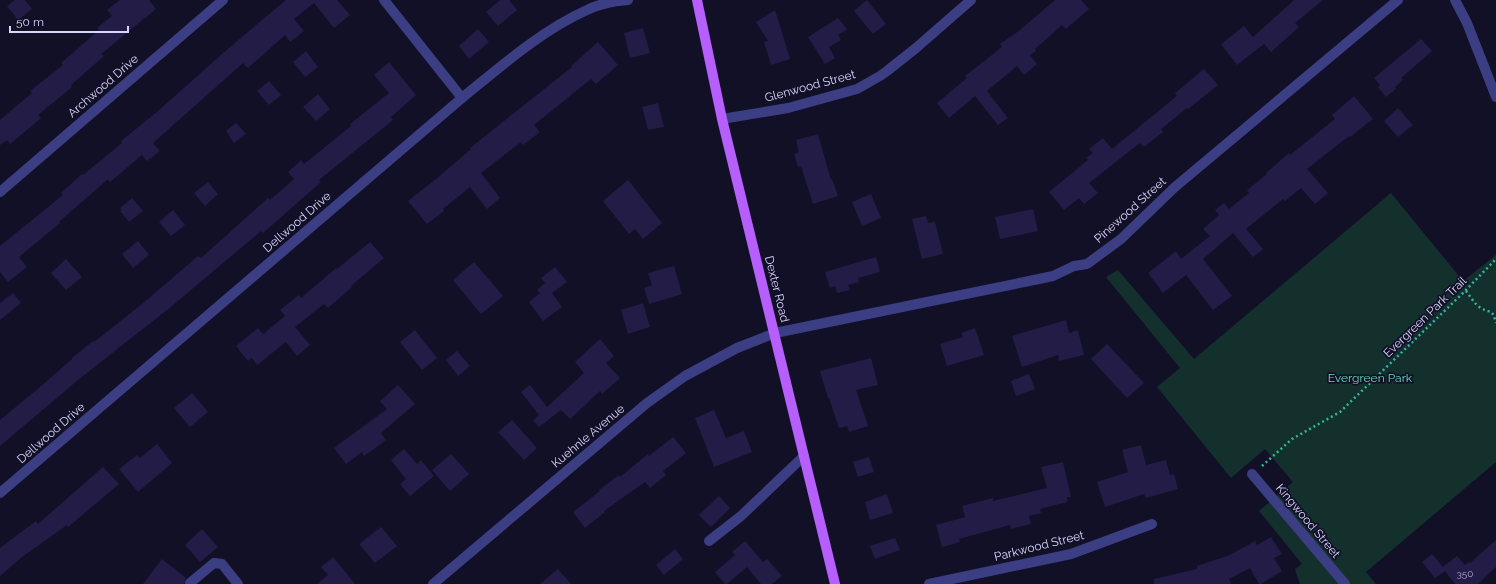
<svg xmlns="http://www.w3.org/2000/svg" width="1496" height="584" viewBox="0 0 1496 584" font-family="Raleway,sans-serif">
<style>
.green{fill:#13302d}
.building{fill:#221c47}
.lines{fill:none;stroke-linecap:round;stroke-linejoin:round}
.path{stroke:#32b6a4;stroke-width:2.5;stroke-dasharray:2 3;stroke-linecap:butt}
.minor{stroke:#3c3e84;stroke-width:10}
.major{stroke:#b65ffc;stroke-width:10}
.labels{text-anchor:middle;stroke-width:3.5;stroke-linejoin:round;paint-order:stroke}
.number-label{font-size:10px;fill:#aaa8d0}
.street-label{font-size:12px;fill:#d7d6fe;stroke:#121026}
.park-label{font-size:12px;fill:#62ddb6;stroke:#121026}
</style>
<rect width="100%" height="100%" fill="#121026"/>
<polygon class="green" points="1391,193 1463,281 1496,255 1496,462 1366,572 1376,584 1300,584 1295,569 1302,564 1259,511 1293,482 1265,449 1231,478 1157,387 1180,368 1106,277 1118,270 1194,359"/>
<g class="building">
<polygon points="15,0 25,0 32,9 18,20 7,6"/>
<polygon points="120,0 149,0 156,9 101,54 104,56 71,85 72,87 38,115 41,118 10,144 7,140 0,145 0,120 32,93 30,91 63,65 61,63 99,30 97,28 112,16 107,10"/>
<polygon points="286,0 337,0 350,15 334,28 314,3 294,19 304,31 290,42 285,35 248,68 243,63 153,143 160,151 147,161 142,155 110,182 108,179 59,222 60,223 19,257 27,267 8,282 0,272 0,246 63,195 61,193 82,174 83,175 122,143 121,141 158,111 230,47"/>
<polygon points="500,0 509,0 517,10 498,26 486,12"/>
<polygon points="867,0 886,24 873,34 854,11"/>
<polygon points="1055,0 1081,0 1089,9 1066,29 1062,25 1035,49 1036,51 1030,55 1037,64 1024,75 1017,66 987,91 1008,118 998,125 975,96 949,118 937,103 967,78 965,76 1002,47 1000,44 1020,30"/>
<polygon points="1294,0 1323,0 1295,23 1299,27 1271,52 1264,44 1237,65 1221,44 1244,26 1253,37"/>
<polygon points="775,10 790,59 771,65 764,42 768,41 756,22"/>
<polygon points="838,18 847,29 838,35 841,40 829,47 835,58 825,64 808,37"/>
<polygon points="643,28 650,53 630,58 624,33"/>
<polygon points="478,29 489,42 469,59 459,46"/>
<polygon points="1421,39 1432,51 1401,78 1403,80 1395,87 1396,89 1386,97 1378,87 1380,85 1374,78"/>
<polygon points="598,42 618,65 596,84 591,79 534,125 540,132 523,145 521,142 481,173 500,198 487,209 470,187 443,209 444,211 427,224 408,201 436,179 471,149 470,148 572,67 571,66"/>
<polygon points="306,51 318,67 305,77 293,62"/>
<polygon points="389,62 416,95 391,117 393,120 319,180 321,182 263,233 261,231 172,306 78,380 0,446 0,420 40,387 72,359 72,358 93,341 94,342 142,304 198,256 201,258 268,198 270,200 294,179 288,172 301,160 304,164 351,126 350,124 389,93 374,75"/>
<polygon points="1204,69 1218,85 1188,109 1187,108 1161,129 1163,132 1144,147 1140,143 1136,146 1089,183 1098,193 1084,204 1079,198 1064,210 1049,192 1088,160 1086,158 1093,153 1089,149 1103,138 1112,149 1177,96 1175,93"/>
<polygon points="269,81 281,95 269,105 257,91"/>
<polygon points="318,94 330,109 316,121 303,107"/>
<polygon points="1354,96 1373,119 1350,137 1349,136 1307,169 1328,193 1315,204 1301,188 1285,201 1283,199 1246,229 1263,249 1253,257 1233,233 1203,259 1232,296 1213,310 1186,275 1163,293 1148,273 1176,251 1181,259 1210,236 1203,229 1219,215 1215,210 1224,203 1229,209 1249,193 1247,190 1267,174 1266,173 1289,153 1290,155 1335,119 1332,115"/>
<polygon points="658,103 664,127 648,130 642,107"/>
<polygon points="1398,108 1413,125 1398,137 1384,121"/>
<polygon points="236,123 246,134 234,143 226,131"/>
<polygon points="818,134 831,180 832,179 838,196 813,204 801,166 798,167 794,154 799,152 796,140"/>
<polygon points="628,180 662,223 643,239 635,229 629,234 603,201"/>
<polygon points="208,182 218,194 205,206 194,193"/>
<polygon points="871,194 881,218 862,226 852,202"/>
<polygon points="132,198 143,211 129,222 120,211 122,210 120,208"/>
<polygon points="1033,209 1038,231 1000,239 995,217"/>
<polygon points="173,210 185,225 171,236 159,222"/>
<polygon points="926,216 928,223 935,222 943,254 922,259 912,219"/>
<polygon points="138,241 149,255 133,268 122,254"/>
<polygon points="370,242 384,258 351,286 352,287 328,308 324,304 295,327 310,345 297,356 286,342 257,365 252,358 248,361 236,346 258,328 263,334 285,316 280,310 299,295 301,298 336,268 337,269"/>
<polygon points="876,257 880,272 858,278 859,282 848,285 850,290 837,293 835,286 830,288 825,272"/>
<polygon points="66,259 82,277 66,290 51,273"/>
<polygon points="474,262 503,296 481,314 453,280"/>
<polygon points="674,266 682,294 649,304 644,288 652,285 648,273"/>
<polygon points="555,267 567,282 552,293 562,307 543,321 529,302 540,293 537,290 545,283 541,278"/>
<polygon points="13,293 21,303 0,320 0,303"/>
<polygon points="643,303 650,327 628,334 621,310"/>
<polygon points="1066,320 1069,333 1078,330 1084,355 1059,361 1058,355 1022,367 1012,336"/>
<polygon points="975,328 984,355 947,366 940,344 963,337 961,333"/>
<polygon points="415,330 437,358 422,370 400,342"/>
<polygon points="600,339 614,356 606,363 620,378 602,394 600,391 570,419 561,410 539,427 533,420 539,415 521,392 530,385 547,407 584,373 575,362"/>
<polygon points="1107,344 1144,383 1127,398 1091,359"/>
<polygon points="457,351 470,366 458,376 446,360"/>
<polygon points="871,358 878,385 856,390 868,426 849,432 847,426 839,428 829,398 828,398 820,371"/>
<polygon points="1029,374 1035,389 1016,396 1011,381"/>
<polygon points="398,385 415,404 381,433 386,440 364,456 362,452 346,464 334,448 387,409 380,401"/>
<polygon points="192,393 208,412 190,427 174,408"/>
<polygon points="714,410 726,438 744,431 752,452 714,467 695,418"/>
<polygon points="512,420 537,448 524,460 498,432"/>
<polygon points="673,437 686,453 663,471 666,475 650,488 645,482 604,511 605,512 585,528 573,512 600,491 599,490 619,475 620,477 648,454 649,456"/>
<polygon points="157,444 172,463 138,492 119,469 137,455 140,458"/>
<polygon points="1141,445 1146,465 1166,460 1170,475 1174,474 1178,489 1146,498 1144,494 1105,507 1097,482 1128,472 1122,450"/>
<polygon points="404,449 417,464 421,460 434,476 410,496 400,484 406,479 391,460"/>
<polygon points="451,454 469,474 450,491 432,470"/>
<polygon points="869,457 874,472 858,477 853,462"/>
<polygon points="1063,462 1071,497 1067,497 1067,502 1040,509 1041,513 1029,516 1031,524 1011,529 1010,525 959,539 960,542 942,547 936,525 965,517 962,506 993,498 993,501 1047,488 1041,467"/>
<polygon points="103,467 119,484 68,527 67,525 22,557 0,576 0,548 36,521 38,524"/>
<polygon points="887,494 893,513 870,520 865,502"/>
<polygon points="719,496 730,508 711,527 699,515"/>
<polygon points="381,527 397,546 375,563 359,544"/>
<polygon points="202,529 218,547 200,562 185,545"/>
<polygon points="1271,537 1282,554 1274,558 1282,571 1261,584 1259,584 1250,568 1229,579 1231,584 1154,584 1154,579 1197,569 1197,566 1230,555 1255,541 1257,545"/>
<polygon points="895,538 900,550 875,559 870,546"/>
<polygon points="1496,540 1496,567 1478,584 1455,584 1445,571 1435,578 1422,562 1432,554 1443,567 1457,556 1465,565 1469,562 1470,563"/>
<polygon points="745,541 763,562 767,559 782,576 772,584 761,584 747,567 727,584 725,584 715,572 735,555 732,552"/>
<polygon points="675,549 683,559 664,575 656,565"/>
<polygon points="333,557 355,584 317,584 328,575 321,567"/>
<polygon points="162,559 186,578 184,584 143,584"/>
<polygon points="558,569 571,584 540,584"/>
</g>
<g class="lines">
<g class="path">
<path d="M 1466,291 C 1470,296 1475,305 1481,308 C 1492,314 1492,309 1496,323"/>
<polyline points="1262,466 1292,439 1340,412 1463,293 1496,259"/>
</g>
<g class="minor">
<polyline points="384,0 462,98"/>
<polyline points="1455,0 1467,23 1496,97"/>
<polyline points="722,119 788,108 857,89 880,76 887,71 916,48 971,0"/>
<polyline points="0,192 223,0"/>
<polyline points="1252,474 1345,584"/>
<path d="M 0,493 L 462,98 C 500,67 542,30 587,10 C 599,4 615,1 628,0"/>
<polyline points="709,541 741,516 804,456"/>
<polyline points="190,583 214,563 222,564 238,584"/>
<polyline points="433,584 647,403 685,376 737,348 775,333 1034,280 1053,276 1074,266 1087,264 1121,239 1175,187 1398,0"/>
<polyline points="929,584 1071,554 1152,524"/>
</g>
<polyline class="major" points="697,0 722,119 835,584"/>
</g>
<g class="labels">
<g class="number-label">
<text x="1465" y="577">350</text>
</g>
<g class="street-label">
<text transform="translate(103 86) rotate(-41)" y="4">Archwood Drive</text>
<text transform="translate(810 86) rotate(-15)" y="4">Glenwood Street</text>
<text transform="translate(1130 210) rotate(-42)" y="4">Pinewood Street</text>
<text transform="translate(297 222) rotate(-41)" y="4">Dellwood Drive</text>
<text transform="translate(777 289) rotate(76)" y="4">Dexter Road</text>
<text transform="translate(1425 317) rotate(-44)" y="4">Evergreen Park Trail</text>
<text transform="translate(51 433) rotate(-41)" y="4">Dellwood Drive</text>
<text transform="translate(588 436) rotate(-40)" y="4">Kuehnle Avenue</text>
<text transform="translate(1308 521) rotate(50)" y="4">Kingwood Street</text>
<text transform="translate(1039 546) rotate(-14)" y="4">Parkwood Street</text>
</g>
<g class="park-label">
<text x="1370" y="382">Evergreen Park</text>
</g>
</g>
<path d="M10 26v6h118v-6" fill="none" stroke="#d7d6fe" stroke-width="2"/>
<text x="16" y="26" font-size="12" fill="#d7d6fe" stroke="#121026" stroke-width="3" paint-order="stroke">50 m</text>
</svg>
